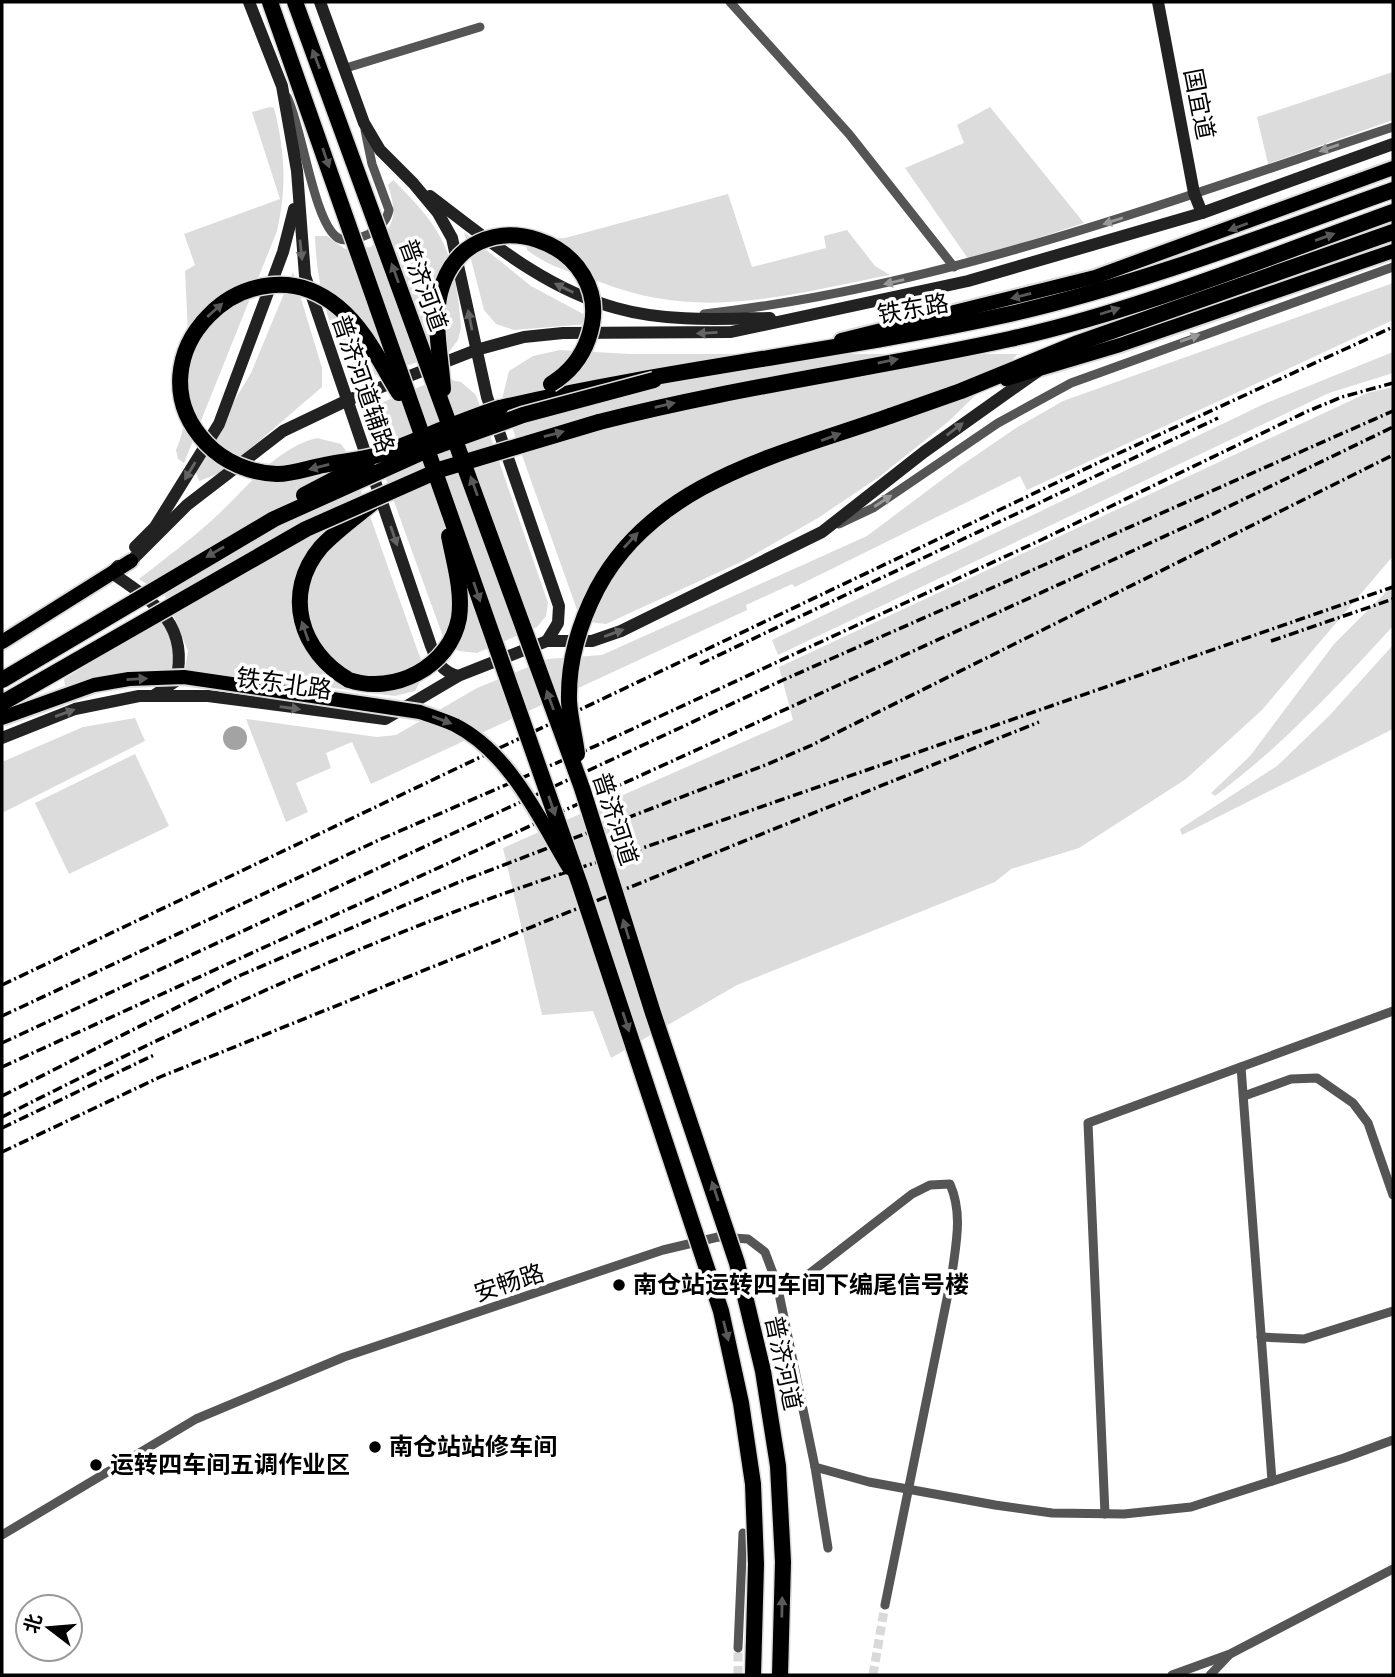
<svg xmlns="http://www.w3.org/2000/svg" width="1395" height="1677" viewBox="0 0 1395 1677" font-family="'Nunito Sans','Noto Sans SC',sans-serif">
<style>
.green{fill:#dcdcdc}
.water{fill:#a3a3a3}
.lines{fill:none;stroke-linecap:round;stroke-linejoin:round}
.street-tunnel{stroke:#d9d9d9;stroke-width:9;stroke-dasharray:9 4.5;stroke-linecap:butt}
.primary-casing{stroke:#dbdbdb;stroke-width:18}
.highway-casing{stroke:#dbdbdb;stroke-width:19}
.street{stroke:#555;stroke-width:9}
.secondary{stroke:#222;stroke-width:12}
.primary{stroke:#000;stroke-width:14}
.highway{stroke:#000;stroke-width:16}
.rail{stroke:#000;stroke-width:3.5;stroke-dasharray:10 3.5 2 3.5;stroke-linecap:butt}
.primary-bridge-casing{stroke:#dbdbdb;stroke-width:18;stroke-linecap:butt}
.highway-bridge-casing{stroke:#dbdbdb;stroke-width:19;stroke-linecap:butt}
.primary-bridge{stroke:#000;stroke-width:14}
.highway-bridge{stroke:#000;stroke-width:16}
.oneway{fill:#595959}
.oneway2{fill:#999}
.oneway3{fill:#646464}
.poi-dot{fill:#000;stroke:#fff;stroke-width:2.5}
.labels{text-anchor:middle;stroke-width:7;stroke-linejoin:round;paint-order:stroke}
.street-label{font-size:24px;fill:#000;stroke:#fff}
.poi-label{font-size:24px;font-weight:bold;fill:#000;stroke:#fff;text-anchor:start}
</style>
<rect width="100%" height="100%" fill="#fff"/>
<g class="green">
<polygon points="1393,72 1393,120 1268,164 1257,117"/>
<path d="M 270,107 L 274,108 C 285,151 287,187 277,231 L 184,463 L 178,459 L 176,450 C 195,412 187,316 185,271 L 195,265 L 184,234 L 280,199 L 252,112 Z"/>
<polygon points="990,107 1084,223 969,260 905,168 964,143 957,125"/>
<path d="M 393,180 C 445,231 455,253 461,327 L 458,340 L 449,352 L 374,376 C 329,363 316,276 315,236 L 327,236 L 345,249 L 371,247 C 395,224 398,218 388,185 Z"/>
<path d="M 728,194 L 752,267 L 826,248 L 824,236 L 847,230 L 875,266 L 890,275 C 786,295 702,322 600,282 C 569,270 556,271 527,250 L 525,239 L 565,238 Z"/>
<polygon points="464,232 531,286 600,323 514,330 496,324 484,310"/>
<polygon points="293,272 322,368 322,387 223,472 199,481 194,468 251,373"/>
<polygon points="1393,283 1393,320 1027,490 1020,476 795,587 792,584 746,605 747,610 371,784 352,742 326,753 331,768 296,783 308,812 286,822 246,719 377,737 396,735 477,688 548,659 602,655 867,536 959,467 1016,428 1063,401"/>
<polygon points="560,350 630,354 1018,354 949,421 879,477 818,518 743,561 606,624 581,621 502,399 509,371 533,356"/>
<polygon points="1393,352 1393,373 1329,393 778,655 772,640 1264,404"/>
<polygon points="441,378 461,382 476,395 548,603 546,616 537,627 477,653 459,651 446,645 371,438 372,415 383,402"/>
<polygon points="1393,387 1393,556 1262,710 1186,779 1079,848 1011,869 995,882 737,985 611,1058 593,1011 542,1015 503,848 793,720 779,667 1367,393"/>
<path d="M 317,438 L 341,444 L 348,454 L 422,663 L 422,678 L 415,691 L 395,696 L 185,669 L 188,651 L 165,596 L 139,579 C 163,560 188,542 211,521 C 243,493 274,448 317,438 Z"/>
<path d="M 1393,585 L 1393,626 C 1337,687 1282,746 1215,796 L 1211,793 L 1250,756 L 1334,644 Z"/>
<polygon points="163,619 173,643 175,669 105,674 65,686 64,679"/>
<polygon points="1393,645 1393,729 1182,835 1180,829 1277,766 1329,716"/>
<polygon points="135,718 145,741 2,813 2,762 83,727"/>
<polygon points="135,754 169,826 69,874 35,803"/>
</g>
<circle class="water" cx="235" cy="738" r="12"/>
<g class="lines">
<g class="street-tunnel">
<polyline points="738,1675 738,1648"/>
<polyline points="873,1675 885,1605"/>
</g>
<g class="primary-casing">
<g id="primary">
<polyline points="841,340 1095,277 1393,168"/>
<polyline points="1006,379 1120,345 1393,251"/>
<polyline points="2,642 131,561"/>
</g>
</g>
<g class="highway-casing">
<g id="highway">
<path d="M 500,408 C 668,369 841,351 1010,314 C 1141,284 1267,235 1393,190"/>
<polyline points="890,416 961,391 1078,343 1393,232"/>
<path d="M 599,422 C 735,387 873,369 1010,339 C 1141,310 1268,257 1393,212"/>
<path d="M 349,680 C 300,652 282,593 321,547 C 337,530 357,516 375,501"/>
</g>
</g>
<g class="street">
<polyline points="730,2 849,134 954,267"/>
<polyline points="346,68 480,27"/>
<path d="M 287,97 C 302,126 314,224 338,238 C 347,243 360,238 369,234 C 378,229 387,221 389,210 L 372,164 L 365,130"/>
<path d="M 704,314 C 942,287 1167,202 1393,127"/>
<polyline points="839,524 873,508 998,423 1071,383 1393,267"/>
<polyline points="1241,1067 1272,1481"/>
<polyline points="1244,1096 1291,1079 1317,1078 1353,1103 1368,1123 1393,1195"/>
<path d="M 777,1284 L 805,1277 L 912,1194 L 930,1185 L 950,1184 C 963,1214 956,1243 952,1274 L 885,1605"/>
<polyline points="1261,1337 1304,1339 1393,1311"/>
<polyline points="815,1467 869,1482 995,1505 1052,1513 1124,1514 1191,1507 1344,1458 1393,1440"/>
<polyline points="1105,1514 1088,1123 1393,1011"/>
<polyline points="2,1535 196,1419 344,1357 663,1250 718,1237 748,1239 765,1252 777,1284 815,1467 828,1548"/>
<polyline points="738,1648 743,1533"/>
<polyline points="1172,1675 1230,1654 1393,1569"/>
<polyline points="1210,1675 1229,1655"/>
</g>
<g class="secondary">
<path d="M 249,2 L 282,86 L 297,171 L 305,276 L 431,646 C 437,662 441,671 458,676"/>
<polyline points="320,2 364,123 380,150 413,183 438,213 452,238 487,397 559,606 558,623 547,641"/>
<polyline points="1158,2 1194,193 1202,213"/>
<path d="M 430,196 C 488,240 545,289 616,308 C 665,322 720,319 770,318"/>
<polyline points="135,547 155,527 219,424 283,252 294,209"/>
<polyline points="131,561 187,505 283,431 348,400 476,350 524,337 563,333 731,332 968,281 1202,213 1393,144"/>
<path d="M 118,566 L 112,573 C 153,601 190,624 176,681 L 153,696"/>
<polyline points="2,738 75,709 139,696 208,696 385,719 458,676 547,641 592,641 621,631 822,532 924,452 1038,371"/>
</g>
<use href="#primary" class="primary"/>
<use href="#highway" class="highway"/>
<g class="rail">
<polyline points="1271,641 1393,599"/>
<polyline points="700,664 1218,418"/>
<polyline points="2,985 1104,460 1393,327"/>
<polyline points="2,1016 379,840 600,744 1041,540 1308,411 1342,397 1393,383"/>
<polyline points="2,1043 783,680 1393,411"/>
<polyline points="2,1067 1209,516 1393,427"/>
<polyline points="2,1096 241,975 459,882 768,764 812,745 1393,455"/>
<path d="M 2,1117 C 206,1014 414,916 634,851 L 1393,587"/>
<polyline points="2,1128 156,1054"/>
<polyline points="2,1152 160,1077 1039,722"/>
</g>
<g class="primary-bridge-casing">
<path id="primary-bridge" d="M 2,718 L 94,685 L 129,679 L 184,677 L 420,712 C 431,716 444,720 455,725 C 510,753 539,818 569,868"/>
</g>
<g class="highway-bridge-casing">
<g id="highway-bridge">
<polyline points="270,2 580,885 721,1311 741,1403 753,1484 756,1564 753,1675"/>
<polyline points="295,2 582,788 653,1013 737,1263 763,1371 778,1466 783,1562 780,1675"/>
<path d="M 443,389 C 441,359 433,323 440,293 C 467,188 623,241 588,339 C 581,359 569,373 551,384"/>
<path d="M 399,393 C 381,364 365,329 338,307 C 249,234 126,358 206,443 C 225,463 251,473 277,474 C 294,474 308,468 324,465 C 343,461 363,460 381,454 C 421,439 459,421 500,408"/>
<polyline points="304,495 367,462"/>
<polyline points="2,680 274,519 434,447 523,415 654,380"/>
<path d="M 349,680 C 394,695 450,667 459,618 C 463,591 454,562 449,536"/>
<polyline points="2,703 306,529 442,469 599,422"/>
<path d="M 577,754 C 575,737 570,719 569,701 C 568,662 579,624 597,589 C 655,480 783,454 890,416"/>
</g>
</g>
<use href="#primary-bridge" class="primary-bridge"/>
<use href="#highway-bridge" class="highway-bridge"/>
</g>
<defs><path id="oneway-solid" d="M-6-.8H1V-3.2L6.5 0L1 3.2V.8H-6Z" transform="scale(1.75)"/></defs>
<g class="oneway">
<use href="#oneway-solid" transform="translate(316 59) rotate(-111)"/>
<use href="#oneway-solid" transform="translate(326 158) rotate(71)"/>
<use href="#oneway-solid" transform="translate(1238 227) rotate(159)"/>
<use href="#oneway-solid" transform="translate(1325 237) rotate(-20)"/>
<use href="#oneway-solid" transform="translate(395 273) rotate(-110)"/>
<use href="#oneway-solid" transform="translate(1021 296) rotate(166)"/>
<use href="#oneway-solid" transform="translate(215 310) rotate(-42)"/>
<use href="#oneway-solid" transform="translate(1110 311) rotate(-18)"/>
<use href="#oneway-solid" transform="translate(888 361) rotate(-11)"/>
<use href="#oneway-solid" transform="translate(665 405) rotate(-13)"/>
<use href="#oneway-solid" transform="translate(554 434) rotate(-15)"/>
<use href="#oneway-solid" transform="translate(831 437) rotate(-20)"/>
<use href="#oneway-solid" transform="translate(319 467) rotate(166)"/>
<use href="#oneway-solid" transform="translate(474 486) rotate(-110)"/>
<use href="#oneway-solid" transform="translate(631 540) rotate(-47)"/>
<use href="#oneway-solid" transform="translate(215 552) rotate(150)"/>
<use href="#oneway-solid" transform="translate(477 592) rotate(71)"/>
<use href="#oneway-solid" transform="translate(305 631) rotate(-109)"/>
<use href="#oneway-solid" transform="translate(137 679) rotate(-3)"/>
<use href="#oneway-solid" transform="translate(550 700) rotate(-110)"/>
<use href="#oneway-solid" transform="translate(442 720) rotate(21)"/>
<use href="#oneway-solid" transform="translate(552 806) rotate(71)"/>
<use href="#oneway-solid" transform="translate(626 929) rotate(-107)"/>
<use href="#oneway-solid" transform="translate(626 1022) rotate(72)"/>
<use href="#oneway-solid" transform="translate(715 1191) rotate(-108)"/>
<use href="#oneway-solid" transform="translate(726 1331) rotate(76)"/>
<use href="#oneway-solid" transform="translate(782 1607) rotate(-89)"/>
</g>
<g class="oneway2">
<use href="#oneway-solid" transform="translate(1329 148) rotate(161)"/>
<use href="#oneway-solid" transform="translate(1113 221) rotate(162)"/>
<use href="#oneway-solid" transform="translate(894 282) rotate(167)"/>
<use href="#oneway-solid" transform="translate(1190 338) rotate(-20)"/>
<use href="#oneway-solid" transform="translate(883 501) rotate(-33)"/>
</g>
<g class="oneway3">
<use href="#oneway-solid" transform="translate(301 250) rotate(84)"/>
<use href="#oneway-solid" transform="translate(564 288) rotate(-154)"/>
<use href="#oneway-solid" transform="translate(470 320) rotate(-101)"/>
<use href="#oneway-solid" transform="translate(707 333) rotate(177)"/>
<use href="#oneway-solid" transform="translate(955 429) rotate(-37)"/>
<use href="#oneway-solid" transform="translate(190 471) rotate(121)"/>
<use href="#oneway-solid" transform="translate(394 536) rotate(71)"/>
<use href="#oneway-solid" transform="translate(614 633) rotate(-20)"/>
<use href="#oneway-solid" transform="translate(290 708) rotate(8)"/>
<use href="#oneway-solid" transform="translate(65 713) rotate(-20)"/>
</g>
<g class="poi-dot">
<circle cx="619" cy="1285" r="7"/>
<circle cx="375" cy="1447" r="7"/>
<circle cx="96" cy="1465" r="7"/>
</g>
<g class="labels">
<g class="street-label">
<text transform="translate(1199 104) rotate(79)" y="8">国宜道</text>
<text transform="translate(423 285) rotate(70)" y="8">普济河道</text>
<text transform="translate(913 309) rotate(-10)" y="8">铁东路</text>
<text transform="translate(363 384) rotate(71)" y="8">普济河道辅路</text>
<text transform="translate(284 684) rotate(8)" y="8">铁东北路</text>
<text transform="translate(615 819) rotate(72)" y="8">普济河道</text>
<text transform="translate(509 1283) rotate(-18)" y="8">安畅路</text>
<text transform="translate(783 1363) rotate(78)" y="8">普济河道</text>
</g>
<g class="poi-label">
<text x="633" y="1293">南仓站运转四车间下编尾信号楼</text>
<text x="389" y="1455">南仓站站修车间</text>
<text x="110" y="1473">运转四车间五调作业区</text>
</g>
</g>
<rect width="1395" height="1677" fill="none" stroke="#000000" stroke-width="7"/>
<g transform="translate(49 1628) rotate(286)"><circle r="33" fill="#ffffff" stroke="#999999" stroke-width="2"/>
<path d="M0-5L12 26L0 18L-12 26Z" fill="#000000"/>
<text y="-10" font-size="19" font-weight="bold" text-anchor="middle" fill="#000000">北</text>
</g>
</svg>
